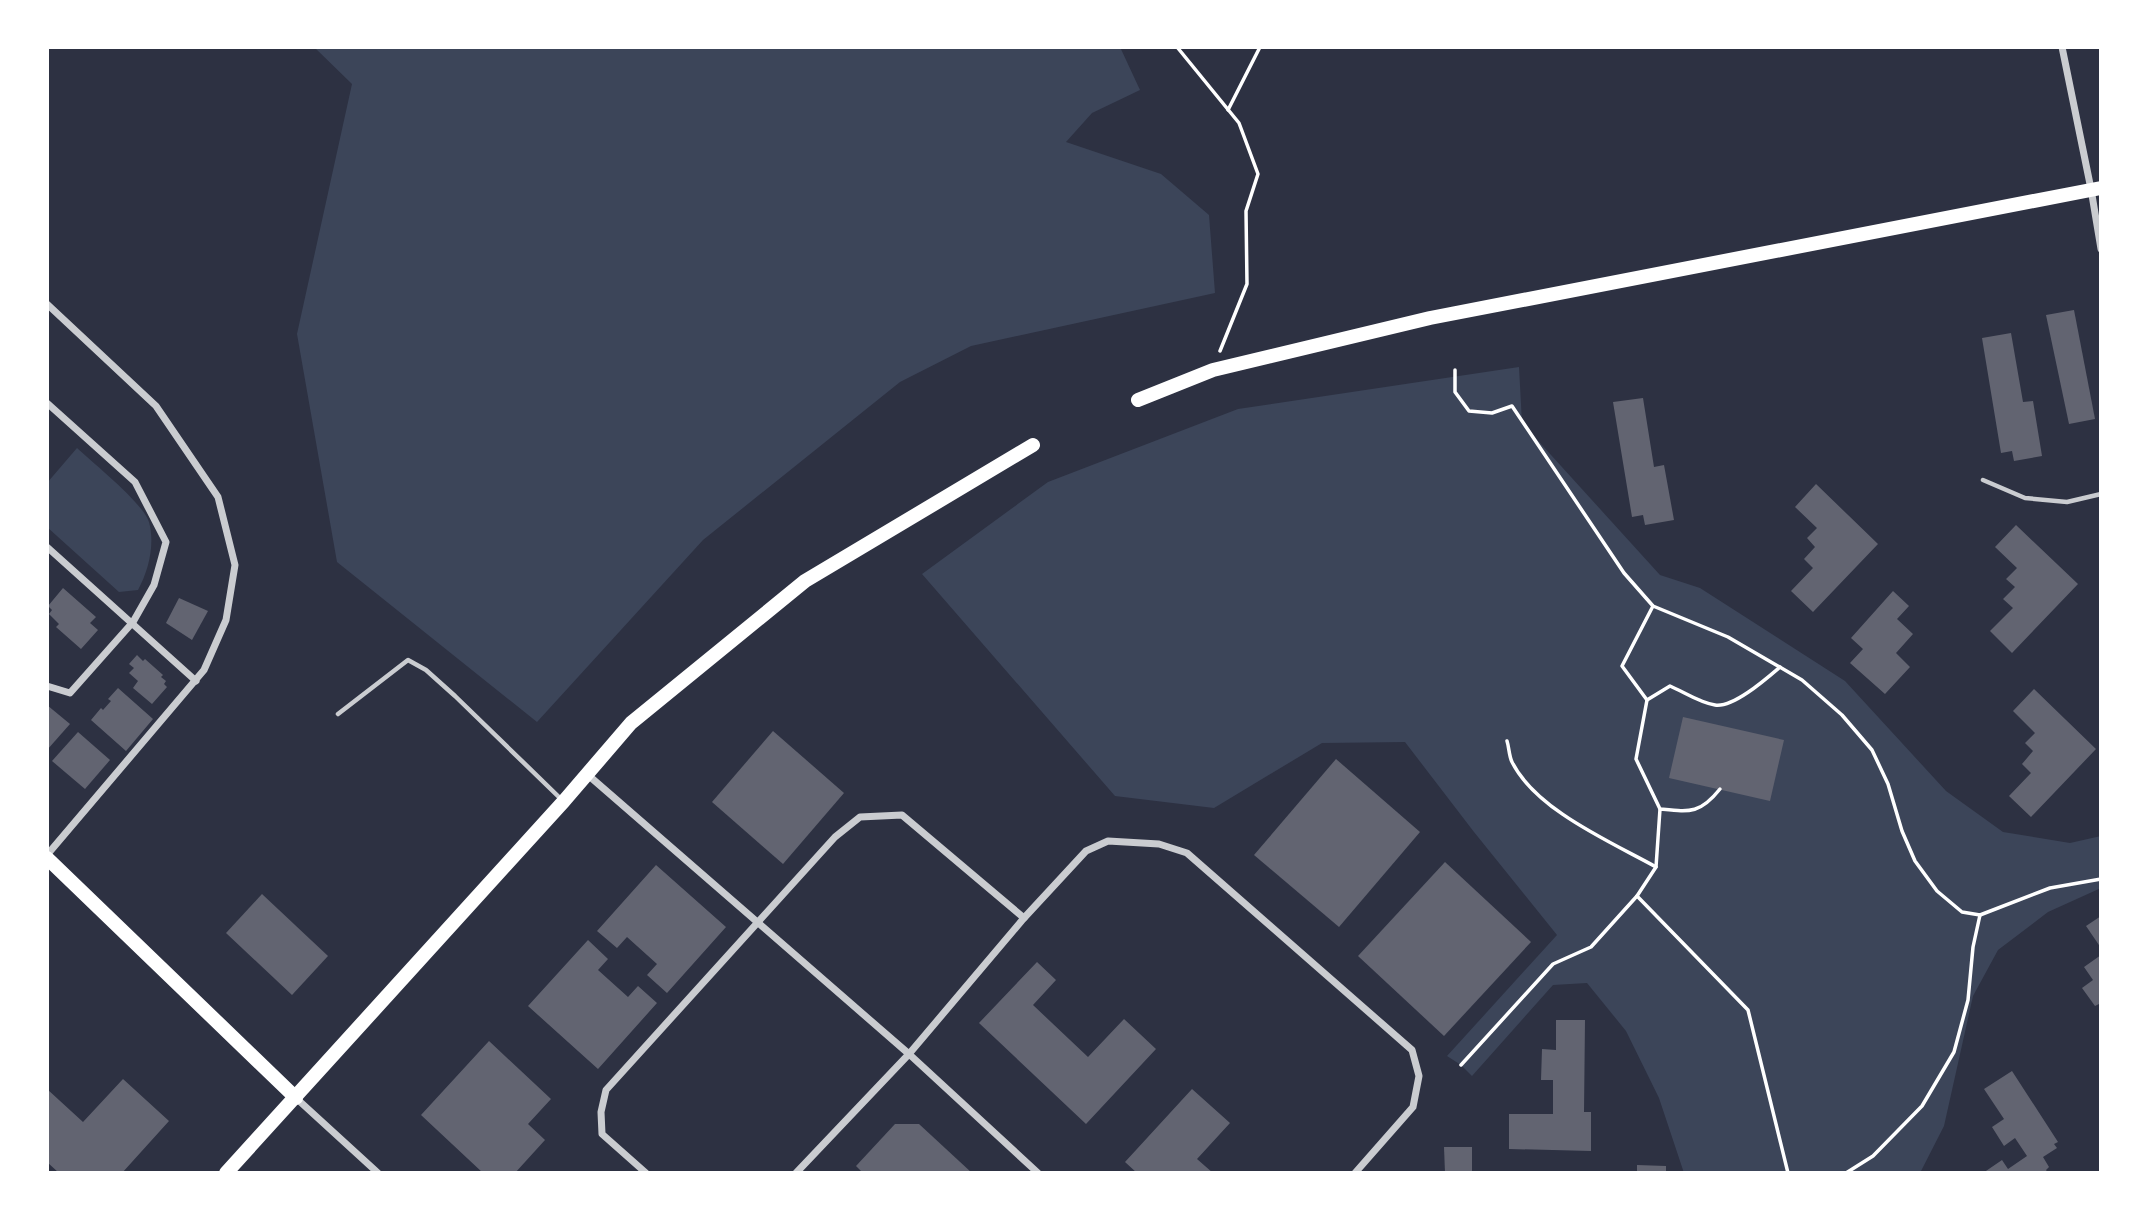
<svg xmlns="http://www.w3.org/2000/svg" width="2148" height="1220" viewBox="0 0 2148 1220" font-family="'PT Sans',sans-serif">
<style>
.green{fill:#3c4559}
.building{fill:#626471}
.lines{fill:none;stroke-linecap:round;stroke-linejoin:round}
.path{stroke:#fff;stroke-width:3.5}
.service{stroke:#caccd0;stroke-width:4.5}
.minor{stroke:#caccd0;stroke-width:7}
.secondary{stroke:#fff;stroke-width:14}
</style>
<rect width="100%" height="100%" fill="#2d3142"/>
<g class="green">
<polygon points="314,47 1120,47 1140,90 1092,113 1066,142 1161,174 1209,215 1215,293 971,346 900,382 703,540 537,722 337,562 297,334 352,84"/>
<polygon points="1519,367 1522,423 1660,575 1700,588 1845,681 1946,791 2003,832 2070,843 2101,836 2101,888 2048,912 1998,950 1973,996 1944,1126 1920,1173 1684,1173 1659,1098 1626,1031 1587,983 1553,985 1472,1076 1461,1065 1447,1056 1557,935 1474,832 1405,742 1322,743 1214,808 1115,796 922,574 1048,482 1238,409"/>
<path d="M 77,448 C 93,463 143,503 149,522 C 155,544 149,570 138,590 L 119,592 L 47,527 L 47,483 Z"/>
</g>
<g class="building">
<polygon points="2074,310 2095,419 2069,424 2046,315"/>
<polygon points="2011,333 2023,402 2033,401 2042,456 2014,461 2012,451 2001,453 1982,338"/>
<polygon points="1643,398 1654,467 1664,465 1674,520 1645,525 1643,515 1632,517 1613,402"/>
<polygon points="1816,484 1878,544 1813,612 1791,591 1813,568 1804,559 1815,547 1807,538 1817,528 1795,507"/>
<polygon points="2016,525 2078,584 2012,653 1990,631 2013,608 2003,599 2015,587 2006,579 2017,568 1995,547"/>
<polygon points="63,588 96,617 90,623 98,630 81,649 56,627 59,624 49,614 52,610 48,606"/>
<polygon points="1893,591 1909,606 1897,619 1913,634 1896,653 1910,667 1885,694 1850,663 1863,649 1851,638"/>
<polygon points="179,598 208,611 192,640 166,623"/>
<polygon points="137,655 143,661 145,659 163,675 161,677 166,681 164,684 167,687 152,704 133,688 138,681 129,673 134,668 129,664"/>
<polygon points="118,688 153,719 126,751 91,720 101,708 103,710 111,701 108,699"/>
<polygon points="2034,689 2096,749 2031,817 2009,796 2031,773 2022,764 2033,751 2025,743 2035,733 2013,711"/>
<polygon points="47,705 70,724 47,750"/>
<polygon points="1683,717 1784,740 1770,801 1669,778"/>
<polygon points="773,731 844,793 783,864 712,802"/>
<polygon points="78,732 110,760 85,789 52,761"/>
<polygon points="1336,759 1420,832 1339,927 1254,855"/>
<polygon points="1445,862 1531,942 1444,1036 1358,956"/>
<polygon points="656,865 726,927 667,993 647,975 657,964 627,937 617,948 597,931"/>
<polygon points="262,894 328,956 292,995 226,933"/>
<polygon points="2101,916 2101,948 2086,926"/>
<polygon points="588,940 608,959 598,970 628,997 638,986 657,1003 598,1069 528,1006"/>
<polygon points="2101,955 2101,1003 2095,1006 2082,988 2093,980 2084,967"/>
<polygon points="1037,962 1056,980 1033,1005 1088,1057 1124,1019 1156,1049 1086,1124 979,1023"/>
<polygon points="1556,1020 1585,1020 1584,1112 1591,1112 1591,1151 1509,1149 1509,1114 1553,1114 1553,1080 1541,1080 1542,1049 1556,1050"/>
<polygon points="489,1041 551,1099 528,1124 545,1140 515,1173 483,1173 421,1115"/>
<polygon points="2012,1071 2058,1142 2054,1144 2057,1148 2043,1157 2049,1167 2046,1170 2048,1173 1983,1173 2002,1160 2008,1169 2027,1156 2015,1138 2004,1146 1992,1127 2004,1119 1984,1089"/>
<polygon points="123,1079 169,1121 122,1173 59,1173 47,1162 47,1089 83,1122"/>
<polygon points="1192,1089 1230,1123 1197,1159 1213,1173 1137,1173 1125,1162"/>
<polygon points="895,1124 919,1124 972,1173 863,1173 856,1166"/>
<polygon points="1444,1147 1472,1147 1472,1173 1445,1173"/>
<polygon points="1637,1165 1666,1166 1666,1173 1637,1173"/>
</g>
<g class="lines">
<g class="path">
<polyline points="1177,47 1239,123 1258,174 1246,211 1247,284 1220,351"/>
<polyline points="1228,110 1260,47"/>
<polyline points="1455,370 1455,392 1469,411 1492,413 1512,406 1624,573 1653,606 1728,637 1802,680 1842,715 1872,750 1888,784 1902,831 1915,861 1937,891 1962,912 1980,915 2050,888 2101,879"/>
<path d="M 1647,700 L 1670,686 C 1684,692 1700,703 1715,705 C 1733,708 1766,679 1780,667"/>
<path d="M 1507,741 C 1509,747 1509,756 1512,762 C 1536,810 1611,842 1656,867"/>
<path d="M 1660,809 C 1690,812 1700,814 1720,789"/>
<polyline points="1637,896 1748,1010 1788,1173"/>
<polyline points="1461,1065 1553,964 1591,947 1637,896 1656,867 1660,809 1636,759 1647,700 1622,666 1653,606"/>
<polyline points="1846,1173 1873,1156 1922,1106 1954,1052 1968,1000 1973,947 1980,915"/>
</g>
<g class="service">
<polyline points="1983,480 2025,498 2067,502 2101,494"/>
<polyline points="338,714 408,660 426,670 455,696 562,800"/>
</g>
<g class="minor">
<polyline points="2062,47 2091,189 2101,249"/>
<polyline points="47,304 156,406 218,497 235,565 226,620 204,670 47,855"/>
<polyline points="47,403 135,482 166,542 154,585 133,622 70,693 47,686"/>
<polyline points="47,547 196,681"/>
<polyline points="588,775 909,1054 1038,1173"/>
<polyline points="296,1098 378,1173"/>
<polyline points="646,1173 602,1134 601,1112 606,1090 835,837 860,817 902,815 1024,918"/>
<polyline points="796,1173 909,1054 1024,918 1086,851 1108,841 1159,844 1187,853 1412,1050 1419,1076 1413,1107 1355,1173"/>
</g>
<g class="secondary">
<polyline points="1138,400 1213,370 1430,318 2101,188"/>
<polyline points="47,858 296,1098"/>
<polyline points="226,1173 564,801 631,723 805,581 1033,445"/>
</g>
</g>
<rect width="2148" height="1220" fill="none" stroke="#ffffff" stroke-width="98"/>
</svg>
